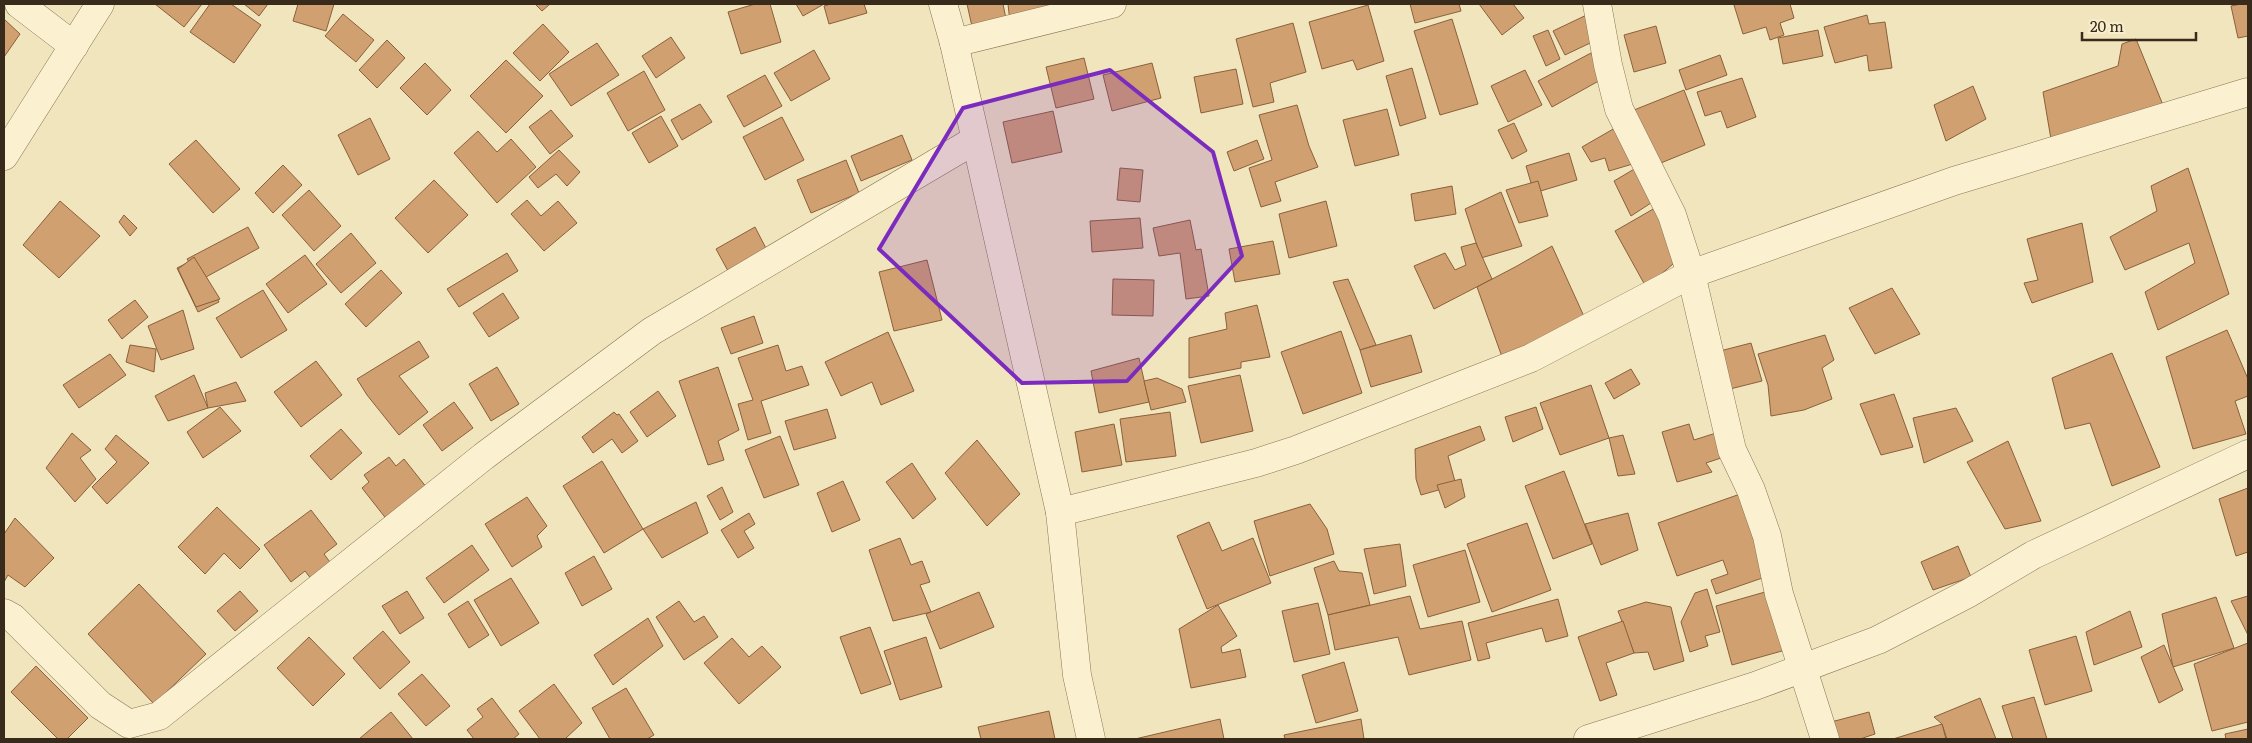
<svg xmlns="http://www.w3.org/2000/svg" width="2252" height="743" viewBox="0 0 2252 743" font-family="Literata,serif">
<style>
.building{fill:#d1a071;stroke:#8a603a}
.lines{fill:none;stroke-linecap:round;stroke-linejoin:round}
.minor-casing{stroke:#897555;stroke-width:29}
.minor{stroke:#fbf1d1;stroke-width:28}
.marked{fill:#7b2cbf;fill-opacity:0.2;stroke:#7b2cbf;stroke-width:4;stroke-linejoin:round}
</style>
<rect width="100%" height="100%" fill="#f0e5bd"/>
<g class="building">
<polygon points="155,4 202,4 184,27"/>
<polygon points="210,4 231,4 261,25 234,63 190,32"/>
<polygon points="244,4 268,4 259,16"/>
<polygon points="298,4 334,4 326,31 293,21"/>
<polygon points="535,4 550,4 542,11"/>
<polygon points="755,4 770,4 781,42 741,54 728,12"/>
<polygon points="796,4 824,4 803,16"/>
<polygon points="831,4 864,4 867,13 829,24 824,6"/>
<polygon points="967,4 1003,4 1007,24 973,31"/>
<polygon points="1008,4 1064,4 1010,22"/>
<polygon points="1410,4 1459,4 1461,11 1415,23"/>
<polygon points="1479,4 1513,4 1524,18 1502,35"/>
<polygon points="1737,4 1790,4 1794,18 1780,23 1784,35 1770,40 1766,27 1743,34 1734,5"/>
<polygon points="2241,4 2248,4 2248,36 2238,38 2231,6"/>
<polygon points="1368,5 1384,61 1357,70 1353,60 1322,69 1309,22"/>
<polygon points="1595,11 1607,35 1565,55 1553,31"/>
<polygon points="343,14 374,40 356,62 325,36"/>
<polygon points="1867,15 1869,24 1885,22 1892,68 1869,71 1867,55 1835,63 1824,27"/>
<polygon points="4,19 20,34 4,57"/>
<polygon points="1452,19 1478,104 1440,115 1414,31"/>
<polygon points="1293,23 1306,72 1270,83 1274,102 1253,107 1236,39"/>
<polygon points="543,24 569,52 540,81 513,53"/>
<polygon points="1656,26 1666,63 1634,72 1624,35"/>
<polygon points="1548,30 1560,59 1546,66 1533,36"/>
<polygon points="1818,30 1823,56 1783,64 1778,38"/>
<polygon points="671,37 685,58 656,78 642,56"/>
<polygon points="2136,39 2165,110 2053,151 2043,92 2118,66 2122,44"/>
<polygon points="387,40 405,58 377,88 359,70"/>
<polygon points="597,43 619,75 571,106 549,74"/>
<polygon points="814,50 830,79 791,101 774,73"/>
<polygon points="1591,53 1604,78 1552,107 1538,81"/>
<polygon points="1720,55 1727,75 1686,90 1679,70"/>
<polygon points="1084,58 1094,99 1056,108 1046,67"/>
<polygon points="506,60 543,96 506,133 470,96"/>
<polygon points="425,63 451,90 427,115 400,88"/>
<polygon points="1152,63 1161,98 1112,111 1103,75"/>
<polygon points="1412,68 1426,118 1400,126 1386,76"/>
<polygon points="1236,69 1243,104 1201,113 1194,77"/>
<polygon points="1525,70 1542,105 1508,122 1491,86"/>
<polygon points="644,71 665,110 628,131 607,93"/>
<polygon points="765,75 782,106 744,127 727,96"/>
<polygon points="1742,78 1756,117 1727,128 1721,111 1705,116 1697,92"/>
<polygon points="1973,86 1986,119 1946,141 1934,105"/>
<polygon points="1684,90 1705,145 1651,167 1629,112"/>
<polygon points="700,104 712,122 682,140 671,120"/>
<polygon points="1297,105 1309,146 1318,167 1275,182 1281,201 1261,207 1249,168 1272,160 1259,115"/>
<polygon points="1387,109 1399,155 1355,166 1343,120"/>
<polygon points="551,110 573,136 550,154 529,127"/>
<polygon points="1053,111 1062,152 1012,163 1003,122"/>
<polygon points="661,116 678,146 649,163 632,133"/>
<polygon points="782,117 804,160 765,180 743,137"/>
<polygon points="370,118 390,159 358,175 338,135"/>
<polygon points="1514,123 1527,151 1512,159 1498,130"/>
<polygon points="1615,128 1636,163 1609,171 1605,158 1591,162 1582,147"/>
<polygon points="478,131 497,152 511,139 536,167 497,203 454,153"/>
<polygon points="902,135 912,160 861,181 851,156"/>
<polygon points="196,140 240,189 213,213 169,164"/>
<polygon points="1257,140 1264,159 1234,171 1227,152"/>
<polygon points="559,150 580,172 567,186 556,174 538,188 529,177"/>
<polygon points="1569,153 1577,180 1534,193 1526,166"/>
<polygon points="846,160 859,193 811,213 797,180"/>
<polygon points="283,165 302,185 273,213 255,193"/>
<polygon points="1120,168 1143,170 1140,202 1117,200"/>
<polygon points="1636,168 1654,201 1631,216 1614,181"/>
<polygon points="2188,168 2229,294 2158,330 2145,292 2195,263 2189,243 2125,270 2110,237 2157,211 2151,186"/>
<polygon points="434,180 468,215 428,253 395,218"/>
<polygon points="1538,181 1548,216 1519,223 1506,190"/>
<polygon points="1452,186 1456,214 1415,221 1411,194"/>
<polygon points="309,190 341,226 314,251 282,215"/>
<polygon points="1501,192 1522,246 1481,258 1465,209"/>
<polygon points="527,200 541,216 558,201 577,223 544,251 511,214"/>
<polygon points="60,201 100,236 59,278 23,245"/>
<polygon points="1326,201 1337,246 1289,258 1279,214"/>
<polygon points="1655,208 1680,258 1646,287 1615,231"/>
<polygon points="124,215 137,228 130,236 119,222"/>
<polygon points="1140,218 1143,248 1092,252 1090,221"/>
<polygon points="1190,220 1196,250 1201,249 1209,296 1186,299 1180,253 1159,256 1153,228"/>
<polygon points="2082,223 2093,282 2032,303 2024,283 2038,280 2027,239"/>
<polygon points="248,227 259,248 206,277 219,302 198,312 177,268 189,262 187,259"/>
<polygon points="755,227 771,258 733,280 716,249"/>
<polygon points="351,233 376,263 341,293 316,264"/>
<polygon points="1273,241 1280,274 1235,282 1229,249"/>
<polygon points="1476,243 1492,279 1434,309 1414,266 1445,253 1455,270 1466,265 1461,247"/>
<polygon points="1552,246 1587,323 1506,368 1477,287 1517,266"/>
<polygon points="507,253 518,271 459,307 447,289"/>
<polygon points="305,255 327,284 288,313 266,284"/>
<polygon points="194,257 220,299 196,307 178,269"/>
<polygon points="927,260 942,320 894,331 879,272"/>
<polygon points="381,270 402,293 366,327 345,304"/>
<polygon points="1113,279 1154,280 1153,316 1112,315"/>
<polygon points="1348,279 1376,345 1360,350 1333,282"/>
<polygon points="1892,288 1920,334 1875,354 1849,308"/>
<polygon points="263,290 287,330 241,358 216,318"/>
<polygon points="503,293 519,318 489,337 473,313"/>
<polygon points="135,300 148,317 122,339 108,320"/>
<polygon points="1257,305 1270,357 1241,362 1241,368 1189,378 1189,338 1227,329 1225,313"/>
<polygon points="183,310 194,349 161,360 148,326"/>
<polygon points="754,316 763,343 731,354 721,328"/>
<polygon points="2227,330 2248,379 2248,396 2235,401 2246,434 2193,449 2166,357"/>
<polygon points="1341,331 1362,393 1303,414 1281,352"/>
<polygon points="888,332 914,391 881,405 872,382 841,396 825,362"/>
<polygon points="1411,335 1422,372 1371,387 1360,350"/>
<polygon points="1825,335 1834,360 1822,368 1832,399 1804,410 1771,416 1768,385 1758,354"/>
<polygon points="419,341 429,357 399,376 428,412 399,435 367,395 357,379"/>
<polygon points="1751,343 1762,381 1730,389 1720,351"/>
<polygon points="130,345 156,349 154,372 126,362"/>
<polygon points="778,345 786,371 802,366 809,385 761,401 771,433 748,440 738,404 753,400 738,358"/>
<polygon points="2112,353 2160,467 2112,486 2090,423 2065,429 2052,378"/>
<polygon points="110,354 126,375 79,408 63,385"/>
<polygon points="1139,358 1149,402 1099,413 1091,371"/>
<polygon points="316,361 342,395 301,427 274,392"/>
<polygon points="497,367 519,404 491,421 469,384"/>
<polygon points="718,367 739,430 718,441 724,460 708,465 679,381"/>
<polygon points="1631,369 1640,384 1614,399 1605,383"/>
<polygon points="194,375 208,408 168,421 155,396"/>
<polygon points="1240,375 1253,431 1201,443 1188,386"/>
<polygon points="1157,378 1182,389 1186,402 1151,410 1144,381"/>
<polygon points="236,382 246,401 208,408 205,393"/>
<polygon points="1591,385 1609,438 1560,455 1540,403"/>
<polygon points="658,391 676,416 647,437 630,412"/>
<polygon points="1894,394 1913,447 1881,455 1860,404"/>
<polygon points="454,402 473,428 442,451 423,425"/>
<polygon points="220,407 241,431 203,458 187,432"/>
<polygon points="1536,407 1543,429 1513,442 1505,417"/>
<polygon points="1956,408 1973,441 1924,463 1913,418"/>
<polygon points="827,409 836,438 794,450 785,421"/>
<polygon points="614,412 617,415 619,414 638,441 622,453 612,439 593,453 582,437"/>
<polygon points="1170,412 1176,456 1126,462 1120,419"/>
<polygon points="1114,424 1122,465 1082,472 1075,432"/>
<polygon points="1689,424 1694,440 1716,433 1724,457 1706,463 1712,472 1677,482 1662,432"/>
<polygon points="1480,426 1485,440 1448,456 1456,485 1421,495 1416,479 1415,449"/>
<polygon points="341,429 362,453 331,480 310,456"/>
<polygon points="72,433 91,450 80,458 96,479 75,502 46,468"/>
<polygon points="116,435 149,463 107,504 92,487 117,462 105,449"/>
<polygon points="1623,435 1635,474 1618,476 1609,438"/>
<polygon points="780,436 799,485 764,498 745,450"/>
<polygon points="977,440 1020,494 987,526 945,473"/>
<polygon points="2008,441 2041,521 2005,529 1967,462"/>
<polygon points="389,457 396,466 404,459 427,488 395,530 362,488 369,482 364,475"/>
<polygon points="602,461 643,529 604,553 563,486"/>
<polygon points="912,463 936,499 913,519 886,482"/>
<polygon points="1564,471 1592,544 1553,559 1525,486"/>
<polygon points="1461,479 1465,497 1445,508 1437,485"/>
<polygon points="843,481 860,520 832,532 817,493"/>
<polygon points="722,487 733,512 720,520 707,496"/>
<polygon points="2248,488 2248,552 2236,556 2219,499"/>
<polygon points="1743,493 1771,575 1716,594 1711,580 1728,574 1723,560 1677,576 1658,523"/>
<polygon points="527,497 547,526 537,536 542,547 512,567 485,524"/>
<polygon points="696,502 708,533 662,558 643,529"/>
<polygon points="1310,504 1327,529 1334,554 1270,576 1254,521"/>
<polygon points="217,507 260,549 240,569 224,553 205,574 178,547"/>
<polygon points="311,510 337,544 324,554 335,569 315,584 305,571 291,582 264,545"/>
<polygon points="749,513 755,524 744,531 754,548 738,558 721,530"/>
<polygon points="1628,513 1638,550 1601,565 1585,524"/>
<polygon points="15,518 54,558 25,587 8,575 4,582 4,534"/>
<polygon points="1209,522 1222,551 1253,538 1271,583 1207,609 1177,536"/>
<polygon points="1527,523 1551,590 1492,612 1467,544"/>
<polygon points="900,538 911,565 922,561 930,582 920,585 931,612 893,621 869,550"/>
<polygon points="1400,544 1406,586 1374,594 1364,549"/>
<polygon points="472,545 489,570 444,603 426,578"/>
<polygon points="1958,546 1971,577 1933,590 1921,562"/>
<polygon points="1465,550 1480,602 1428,617 1413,565"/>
<polygon points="594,556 612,589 582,606 565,573"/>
<polygon points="1334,561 1339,571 1362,573 1370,605 1328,615 1314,568"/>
<polygon points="511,578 539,623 501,646 474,600"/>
<polygon points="139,584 206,654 154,704 88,634"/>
<polygon points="1707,589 1720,632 1705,636 1708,646 1690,652 1681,622 1695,593"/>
<polygon points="1772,590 1789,649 1732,665 1716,606"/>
<polygon points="240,591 258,611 235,631 217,611"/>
<polygon points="407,591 424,618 400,634 382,606"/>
<polygon points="979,592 994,627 940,649 926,614"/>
<polygon points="1410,596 1420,629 1462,621 1471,660 1409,675 1398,637 1335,650 1328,615"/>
<polygon points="2248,596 2248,635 2231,601"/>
<polygon points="2216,597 2234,648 2173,667 2162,614"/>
<polygon points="1558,599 1568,636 1546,642 1542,628 1486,643 1490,658 1478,661 1468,623"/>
<polygon points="468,601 489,635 469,648 448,614"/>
<polygon points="679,601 694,622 704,616 718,637 684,660 656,617"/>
<polygon points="1646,602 1671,607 1684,661 1654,670 1648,652 1634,653 1618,611"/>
<polygon points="1318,603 1330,654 1294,662 1282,611"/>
<polygon points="1218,605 1237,636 1221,647 1222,653 1240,649 1246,677 1191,688 1179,629"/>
<polygon points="2130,611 2142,647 2094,665 2086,632"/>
<polygon points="648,618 663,646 613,685 594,655"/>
<polygon points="1623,621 1634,653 1606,663 1617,695 1600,701 1578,637"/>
<polygon points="870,627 891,684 861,694 840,637"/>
<polygon points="383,631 410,662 380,689 353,658"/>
<polygon points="2076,636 2092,691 2045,705 2029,650"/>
<polygon points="309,637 345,674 313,706 277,668"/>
<polygon points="926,637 942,687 900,700 884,651"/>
<polygon points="732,638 749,657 762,646 781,667 739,704 704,663"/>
<polygon points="2248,643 2248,722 2212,731 2194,664"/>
<polygon points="2164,645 2183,690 2159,703 2141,657"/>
<polygon points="1344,662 1358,711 1316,723 1302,675"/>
<polygon points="36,666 88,718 67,739 58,739 11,692"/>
<polygon points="422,674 450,706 426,726 398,694"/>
<polygon points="554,684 582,723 565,739 540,739 519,711"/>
<polygon points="626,688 654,735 647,739 610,739 592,708"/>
<polygon points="2034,697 2047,739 2013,739 2002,706"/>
<polygon points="492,698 519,734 513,739 474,739 467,730 483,717 477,709"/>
<polygon points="1980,698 1996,739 1947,739 1942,724 1934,717"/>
<polygon points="1049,711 1055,739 981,739 978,727"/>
<polygon points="391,712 413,739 359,739"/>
<polygon points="1869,712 1875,734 1860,739 1836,739 1831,722"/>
<polygon points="1220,719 1224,739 1135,739"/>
<polygon points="1361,719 1364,739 1285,739 1284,735"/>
<polygon points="1942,724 1946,739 1893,739"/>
<polygon points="2248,729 2248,739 2226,739 2225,734"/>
</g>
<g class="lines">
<g class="minor-casing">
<g id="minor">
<polyline points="19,4 74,46"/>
<polyline points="943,4 954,43 1060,512 1077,675 1091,739"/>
<polyline points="1597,4 1608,65 1619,109 1672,215 1691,274 1732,450 1751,490 1767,536 1779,594 1825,739"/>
<polyline points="954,43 1112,4"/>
<polyline points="4,156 100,4"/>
<polyline points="1060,512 1256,463 1296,450 1531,358 1691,274 1954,181 2248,92"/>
<polyline points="4,613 13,618 100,705 129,724 159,716 484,456 652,331 975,140"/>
<polyline points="1588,739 1755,686 1878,640 1969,593 2033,555 2248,454"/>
</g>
</g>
<use href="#minor" class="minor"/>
</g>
<path class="marked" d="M 1110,70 L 1213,152 L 1242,256 L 1127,381 L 1022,383 L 879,249 L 963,108 Z"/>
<rect width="2252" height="743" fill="none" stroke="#382b1b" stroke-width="10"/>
<path d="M2082 32v8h114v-8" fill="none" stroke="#382b1b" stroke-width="2.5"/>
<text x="2090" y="32" font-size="15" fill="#382b1b" stroke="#f7eecd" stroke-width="4" paint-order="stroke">20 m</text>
</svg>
